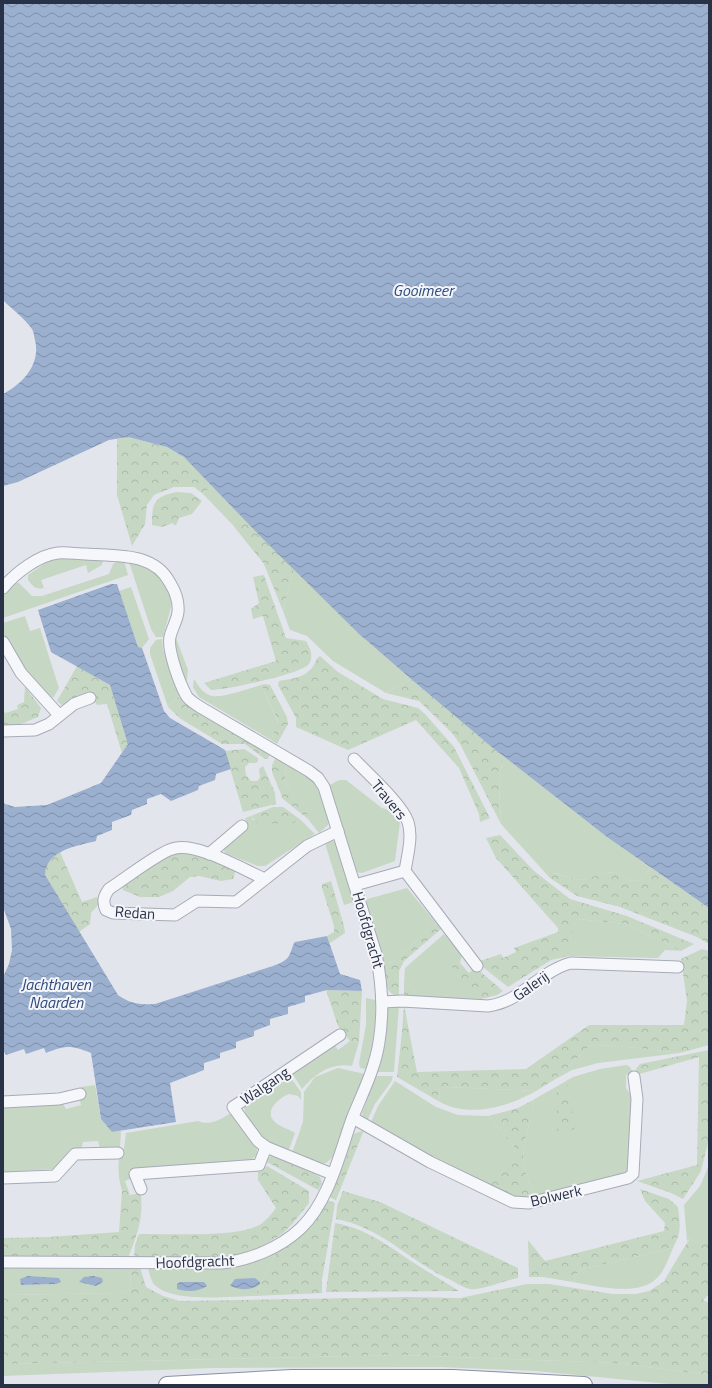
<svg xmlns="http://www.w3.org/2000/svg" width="712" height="1388" viewBox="0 0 712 1388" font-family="'Titillium Web',sans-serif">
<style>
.green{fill:#c6d7c3;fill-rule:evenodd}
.forest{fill:url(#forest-crowns)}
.water{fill:url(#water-waves)}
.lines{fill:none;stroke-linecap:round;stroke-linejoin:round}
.minor-casing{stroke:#a7abb7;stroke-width:13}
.highway-casing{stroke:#8891a4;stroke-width:18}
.minor{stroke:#f6f7fa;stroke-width:11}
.highway{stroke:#fff;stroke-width:16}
.labels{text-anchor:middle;stroke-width:4;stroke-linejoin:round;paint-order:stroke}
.street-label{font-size:15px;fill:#293146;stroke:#f3f5f9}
.water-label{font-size:16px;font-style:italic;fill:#2e4b7e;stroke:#f3f5f9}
</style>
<defs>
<pattern id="forest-crowns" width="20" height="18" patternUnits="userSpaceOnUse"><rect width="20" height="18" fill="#c6d7c3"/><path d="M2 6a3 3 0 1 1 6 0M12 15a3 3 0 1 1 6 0" fill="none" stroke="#aab9a9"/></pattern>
<pattern id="water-waves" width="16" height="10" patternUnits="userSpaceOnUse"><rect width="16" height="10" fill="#9bafcf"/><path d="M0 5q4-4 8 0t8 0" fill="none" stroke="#7e8faa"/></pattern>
</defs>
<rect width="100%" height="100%" fill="#e3e5ec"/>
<g class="green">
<polygon points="213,485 241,516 232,524 203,494"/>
<path d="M 56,556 L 103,560 L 102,565 L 88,573 L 86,565 L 41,580 L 44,588 C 35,590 33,586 28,580 L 28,575 Z"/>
<polygon points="120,560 124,561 128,575 3,618 3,595 7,588 15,583 19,583 32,596 42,596 109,574 113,564"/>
<polygon points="129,562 150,568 165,582 171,599 171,607 163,637 156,637 151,629"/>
<polygon points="294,569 358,633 411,679 386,693 333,661 307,636 290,630 283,611"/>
<polygon points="131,587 149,639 142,648 138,647 119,591"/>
<path d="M 25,616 L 30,631 L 40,628 L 59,688 L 53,698 C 39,686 8,653 3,635 C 2,631 3,627 3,623 Z"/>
<polygon points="175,635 188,670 187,680 184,682 173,641"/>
<polygon points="162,639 163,650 180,695 168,707 150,654 150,648 156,640"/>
<path d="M 194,679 C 198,685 202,692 209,695 C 219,700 249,688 261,685 L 278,722 L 271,740 L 199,697 L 193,687 Z"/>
<polygon points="503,756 607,837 651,868 639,880 632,881 616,872 606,873 580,880 554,873 550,878 501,824 499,786"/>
<path d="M 288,764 C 295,769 307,773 312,780 C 319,789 329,815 328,825 L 319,833 L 308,819 C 308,797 276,795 288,764 Z"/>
<polygon points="339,780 346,780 382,808 392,811 400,822 395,861 362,873 356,872 328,786"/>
<polygon points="251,816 253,820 291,824 301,820 315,834 265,866 258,866 225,853 223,847 248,825 245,818"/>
<polygon points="324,840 332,840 338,845 354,902 344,905"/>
<polygon points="407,888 436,923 393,962 381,964 364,900"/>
<polygon points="577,919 626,924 681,951 665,950 658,958 569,956 569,942"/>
<polygon points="444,934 456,948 450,953 453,970 481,995 481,999 417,997 411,986 404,983 405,968"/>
<path d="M 366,998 L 375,1000 C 376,1026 373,1044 367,1069 L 360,1068 L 359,1063 L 366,1025 Z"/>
<polygon points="399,1005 394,1072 377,1072 387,1011 389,1007"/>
<path d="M 350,1041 L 359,1042 L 352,1066 C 331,1062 315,1074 302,1089 L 292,1073 L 334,1044 L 338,1050 Z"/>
<polygon points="591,1045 619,1046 680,1053 598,1063 572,1070 554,1080"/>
<polygon points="626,1065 629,1066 632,1070 631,1074 626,1075 626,1088 633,1098 630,1168 625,1174 534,1196 523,1165 524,1144 534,1104 533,1100 573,1077 600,1069"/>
<polygon points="338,1068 365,1074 335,1155 326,1163 321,1164 292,1153 303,1122 304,1092 315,1077"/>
<path d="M 288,1074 L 301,1092 L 301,1100 L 298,1096 L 289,1094 C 279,1098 263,1111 275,1122 C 280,1127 289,1129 295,1133 L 288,1152 C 281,1149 274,1147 267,1144 C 258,1139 243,1115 244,1104 Z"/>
<polygon points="376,1076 393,1076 391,1082 375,1104 367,1121 363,1117 362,1113"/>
<polygon points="395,1081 436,1107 458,1115 488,1116 514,1146 516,1162 490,1185 409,1146 371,1122 378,1106"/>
<polygon points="95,1085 101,1119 112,1132 121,1131 120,1148 100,1149 98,1141 83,1142 81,1150 70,1151 53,1169 3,1172 3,1105 62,1102 66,1109 81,1105 79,1098 83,1097 81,1087"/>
<path d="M 444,1087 L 536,1091 C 508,1107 469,1118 440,1102 L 439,1090 Z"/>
<path d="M 229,1114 L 232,1114 C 241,1125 271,1151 249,1161 L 129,1170 L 130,1179 L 125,1181 L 130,1195 L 127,1191 L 122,1191 C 118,1178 117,1162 121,1149 L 124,1149 L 126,1133 L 198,1121 C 209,1126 220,1120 229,1114 Z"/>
<polygon points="709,1165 709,1244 708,1245 701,1244 690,1239 687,1241 684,1205 700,1186"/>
<path d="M 673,1248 C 669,1257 665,1269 659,1276 C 641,1298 596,1286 573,1282 L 579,1270 Z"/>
<path d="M 273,1253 L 276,1253 L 255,1296 C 231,1296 169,1304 153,1283 C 151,1279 149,1273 148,1268 C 193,1269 231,1272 273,1253 Z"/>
<path d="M 130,1267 L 131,1289 L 118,1293 L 3,1295 L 3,1268 ZM 20,1279 L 56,1284 L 22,1285 Z"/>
<polygon points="401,1355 616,1363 709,1375 709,1385 679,1385 536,1371 440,1367 213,1368 3,1376 3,1364"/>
</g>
<g class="forest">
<polygon points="128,437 167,447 184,457 213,485 203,494 194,487 174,487 154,495 147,505 145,524 132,546 117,495 117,439"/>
<path d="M 176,492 L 191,493 L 202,501 L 192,514 L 179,518 L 176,525 L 174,525 L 173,523 L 162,527 L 152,525 C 152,504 153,497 176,492 Z"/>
<polygon points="241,516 294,569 283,611 264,564 232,524"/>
<path d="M 264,575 L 286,638 L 306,641 C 310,648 314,656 309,664 C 304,673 223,691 211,690 L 204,683 L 276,661 L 263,616 L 253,619 L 251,609 L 259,603 L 253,577 Z"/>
<path d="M 320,656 L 338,672 L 383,699 L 418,708 L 425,714 L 454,747 L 490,818 L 480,822 L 479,814 L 459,768 L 416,720 L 348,750 L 296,727 L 296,718 L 278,685 L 279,681 C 290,679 303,678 311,669 C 315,665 315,659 320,656 Z"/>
<polygon points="77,666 110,685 128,739 128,744 122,753 107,704 97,705 90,693 80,695 62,705 57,701"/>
<polygon points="411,679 503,756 499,786 501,824 460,744 452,733 419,701 386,693"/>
<polygon points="265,684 270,685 287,717 288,724 277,744 271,740 278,721 261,685"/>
<polygon points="25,687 41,708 38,717 21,724 3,726 3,710 5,713 18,709 17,705 24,702"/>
<polygon points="180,695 188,705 270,753 268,759 265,759 245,744 222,744 181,719 168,707"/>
<polygon points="244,749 258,758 258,761 256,763 249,763 245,767 246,775 251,781 257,781 260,778 259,769 263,766 275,793 276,804 243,812 225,751"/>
<path d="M 276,757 L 288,764 C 276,796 308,795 308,819 L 283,799 L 272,772 L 272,765 Z"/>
<polygon points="273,807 283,807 301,820 291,824 257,823 251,816"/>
<polygon points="500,835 534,871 570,899 627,916 694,944 681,951 626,924 577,919 569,942 569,956 551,960 508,987 479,964 480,961 501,954 503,958 516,952 514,948 558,932 558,928 496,858 486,838"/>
<polygon points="189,850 236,869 233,879 221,881 199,876 190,877 173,891 159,897 140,897 123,890 122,885 172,854"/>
<path d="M 60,852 L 82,902 L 97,897 L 99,904 L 91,913 L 90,924 L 79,932 L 44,875 C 45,865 51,856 60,852 Z"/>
<polygon points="651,868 709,908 709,944 697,937 620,907 577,896 550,878 553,873 580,880 606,873 616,872 632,881 639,880"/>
<polygon points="331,881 344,926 345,933 330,943 327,936 334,932 334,926 322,888 322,884"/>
<path d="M 436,923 L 441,929 L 404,961 L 399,971 L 399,996 C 384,995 384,976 381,964 L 393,962 Z"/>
<path d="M 456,948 L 462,955 L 460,963 L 469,973 L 475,967 L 503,991 L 497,995 L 481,999 L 481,995 C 466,984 448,973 450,953 Z"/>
<polygon points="702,949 709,951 709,1045 680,1053 619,1046 591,1045 554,1080 536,1091 444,1087 439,1090 440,1102 397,1077 402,1032 404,1005 417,1072 526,1069 589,1025 684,1025 687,1001 681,959"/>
<polygon points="404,983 411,986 417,997 404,996"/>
<polygon points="326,990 362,991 359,1042 350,1041 338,1026"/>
<polygon points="709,1050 709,1139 701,1171 683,1199 671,1193 637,1181 697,1165 699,1057 636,1075 636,1069 640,1064"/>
<polygon points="565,1084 568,1085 575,1127 573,1130 561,1133 557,1130 557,1090"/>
<polygon points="533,1100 534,1104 524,1144 523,1165 534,1196 516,1198 490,1185 515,1162 514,1146 488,1116 518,1108"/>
<polygon points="364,1130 336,1200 329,1197 354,1134"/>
<polygon points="271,1156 280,1156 320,1177 322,1184 318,1190 265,1161"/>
<path d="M 267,1166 L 309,1191 L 309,1203 L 293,1223 L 282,1234 L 256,1250 L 228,1257 L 134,1258 L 135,1245 L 139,1234 C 168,1233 237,1239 261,1224 C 266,1220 272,1214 276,1208 L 258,1180 L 258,1172 Z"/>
<path d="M 640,1189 L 669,1199 L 678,1207 C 680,1225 682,1231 673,1248 L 579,1270 L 573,1282 L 543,1277 L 529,1277 L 528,1240 L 545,1261 L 664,1231 L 665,1223 L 645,1201 Z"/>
<path d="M 122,1191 L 127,1191 L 130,1195 L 141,1193 C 143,1220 138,1233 128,1258 L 3,1257 L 3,1238 L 49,1237 L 119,1232 Z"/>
<path d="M 343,1191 L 380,1202 L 518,1268 L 518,1278 C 506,1280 479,1291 470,1289 C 464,1288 456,1283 451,1280 C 408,1261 384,1228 336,1219 L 337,1206 Z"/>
<polygon points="327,1200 335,1203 322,1280 322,1293 255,1296 276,1253 291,1243"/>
<path d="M 335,1223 C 370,1229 393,1250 422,1268 C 434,1276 447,1283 459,1291 L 326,1292 Z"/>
<path d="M 690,1239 L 701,1244 L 709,1244 L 709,1294 L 703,1300 L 709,1303 L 709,1375 L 616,1363 L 401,1355 L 3,1364 L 3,1295 L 118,1293 L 131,1289 L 130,1267 L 140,1267 L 146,1287 L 163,1296 L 180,1301 L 410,1297 L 460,1298 L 527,1284 L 549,1284 L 613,1294 L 636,1294 L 649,1291 L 665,1281 L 665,1279 C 669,1273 688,1240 690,1239 Z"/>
</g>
<g class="water">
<path d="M 3,3 L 709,3 L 709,908 L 607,837 L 493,748 L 411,679 L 358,633 L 263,539 L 184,457 L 167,447 L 128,437 L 109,440 L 18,482 L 3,486 L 3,394 C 23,384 41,364 35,340 C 34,337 34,332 32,329 C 24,318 12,309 3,300 Z"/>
<path d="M 111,584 L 117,584 L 138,647 L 142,648 L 164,711 L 170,718 L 225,750 L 231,769 L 216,774 L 215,780 L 199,786 L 198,790 L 171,801 L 161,794 L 147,799 L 147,804 L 132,810 L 131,815 L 112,822 L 112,830 L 97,836 L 96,841 C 77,846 46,850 45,875 L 118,995 C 131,1004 140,1005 155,1004 L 273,966 C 281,963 289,960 291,951 C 293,947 292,946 295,942 L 327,936 L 340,974 L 360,980 L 362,991 L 327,990 L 305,996 L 305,1002 L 288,1007 L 288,1014 L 270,1019 L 270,1025 L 254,1031 L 254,1036 L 236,1042 L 236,1048 L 220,1053 L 220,1058 L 204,1063 L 204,1070 L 170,1083 L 176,1122 L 112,1132 L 101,1119 L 91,1053 C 71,1045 66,1045 46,1053 L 44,1048 L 26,1054 L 24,1049 L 6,1055 L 3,1050 L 3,977 L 9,964 L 12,950 L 11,929 L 3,907 L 3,801 L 5,804 L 15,807 L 47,805 L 101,783 L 128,744 L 110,685 L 51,652 L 38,610 Z"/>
<polygon points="28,1276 59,1278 61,1282 56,1284 21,1285 20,1279"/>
<polygon points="94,1276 102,1278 103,1282 96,1286 79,1282 84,1277"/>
<path d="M 255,1278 L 260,1282 L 260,1284 C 251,1291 240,1290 230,1286 L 235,1279 Z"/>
<path d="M 180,1282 L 204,1282 L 207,1286 C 198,1292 187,1292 177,1289 L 177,1284 Z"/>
</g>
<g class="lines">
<g class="minor-casing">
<g id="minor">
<path d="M 3,588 C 15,573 39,555 58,553 C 67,552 77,554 86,554 C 116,556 154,552 170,583 C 175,591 179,602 178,612 C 177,621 172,628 170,637 C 167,650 180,684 186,695 C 188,700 196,704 200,707 L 309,771 L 318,778 L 324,787 L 376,954 C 382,983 384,1012 379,1042 C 375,1069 362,1094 352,1119 C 339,1155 329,1201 301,1228 C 280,1248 250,1260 222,1263 L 3,1262"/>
<polyline points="3,642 21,673 59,715"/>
<polyline points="3,731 35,730 49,724 74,704 90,698"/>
<path d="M 354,759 C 368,774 402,804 408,822 C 413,837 407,857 405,871 L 477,966"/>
<polyline points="209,854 242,826"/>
<path d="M 265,879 C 242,869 195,841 172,849 C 156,854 125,879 109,889 C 104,896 102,901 106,910 L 113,913 L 175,915 L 197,901 L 236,902 L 307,846 L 338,831"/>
<polyline points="355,885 405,871"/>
<path d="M 383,1002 L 402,1001 L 488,1006 C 521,1002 540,971 571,963 L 678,967"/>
<polyline points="3,1102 59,1099 80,1094"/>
<polyline points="353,1118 430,1162 513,1202 529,1203 628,1178 633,1174 637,1099 634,1077"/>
<polyline points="332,1174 266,1147 258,1141 233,1107 340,1035"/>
<polyline points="3,1178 55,1176 75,1154 118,1153"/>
<polyline points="141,1189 135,1174 259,1165 266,1147"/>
</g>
</g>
<g class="highway-casing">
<polyline id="highway" points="167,1385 292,1378 453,1378 584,1385"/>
</g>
<use href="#minor" class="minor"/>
<use href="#highway" class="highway"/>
</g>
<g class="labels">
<g class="street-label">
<text transform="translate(389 800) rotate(51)" y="5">Travers</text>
<text transform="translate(135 913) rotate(4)" y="5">Redan</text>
<text transform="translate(368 930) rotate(74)" y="5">Hoofdgracht</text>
<text transform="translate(531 986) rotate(-35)" y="5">Galerij</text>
<text transform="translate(265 1086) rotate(-34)" y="5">Walgang</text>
<text transform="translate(556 1196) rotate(-13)" y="5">Bolwerk</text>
<text transform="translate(195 1262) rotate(-2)" y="5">Hoofdgracht</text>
</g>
<g class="water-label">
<text x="423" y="296">Gooimeer</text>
<text x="56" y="990">Jachthaven<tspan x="56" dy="18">Naarden</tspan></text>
</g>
</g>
<rect width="712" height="1388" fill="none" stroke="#293146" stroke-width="8"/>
</svg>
